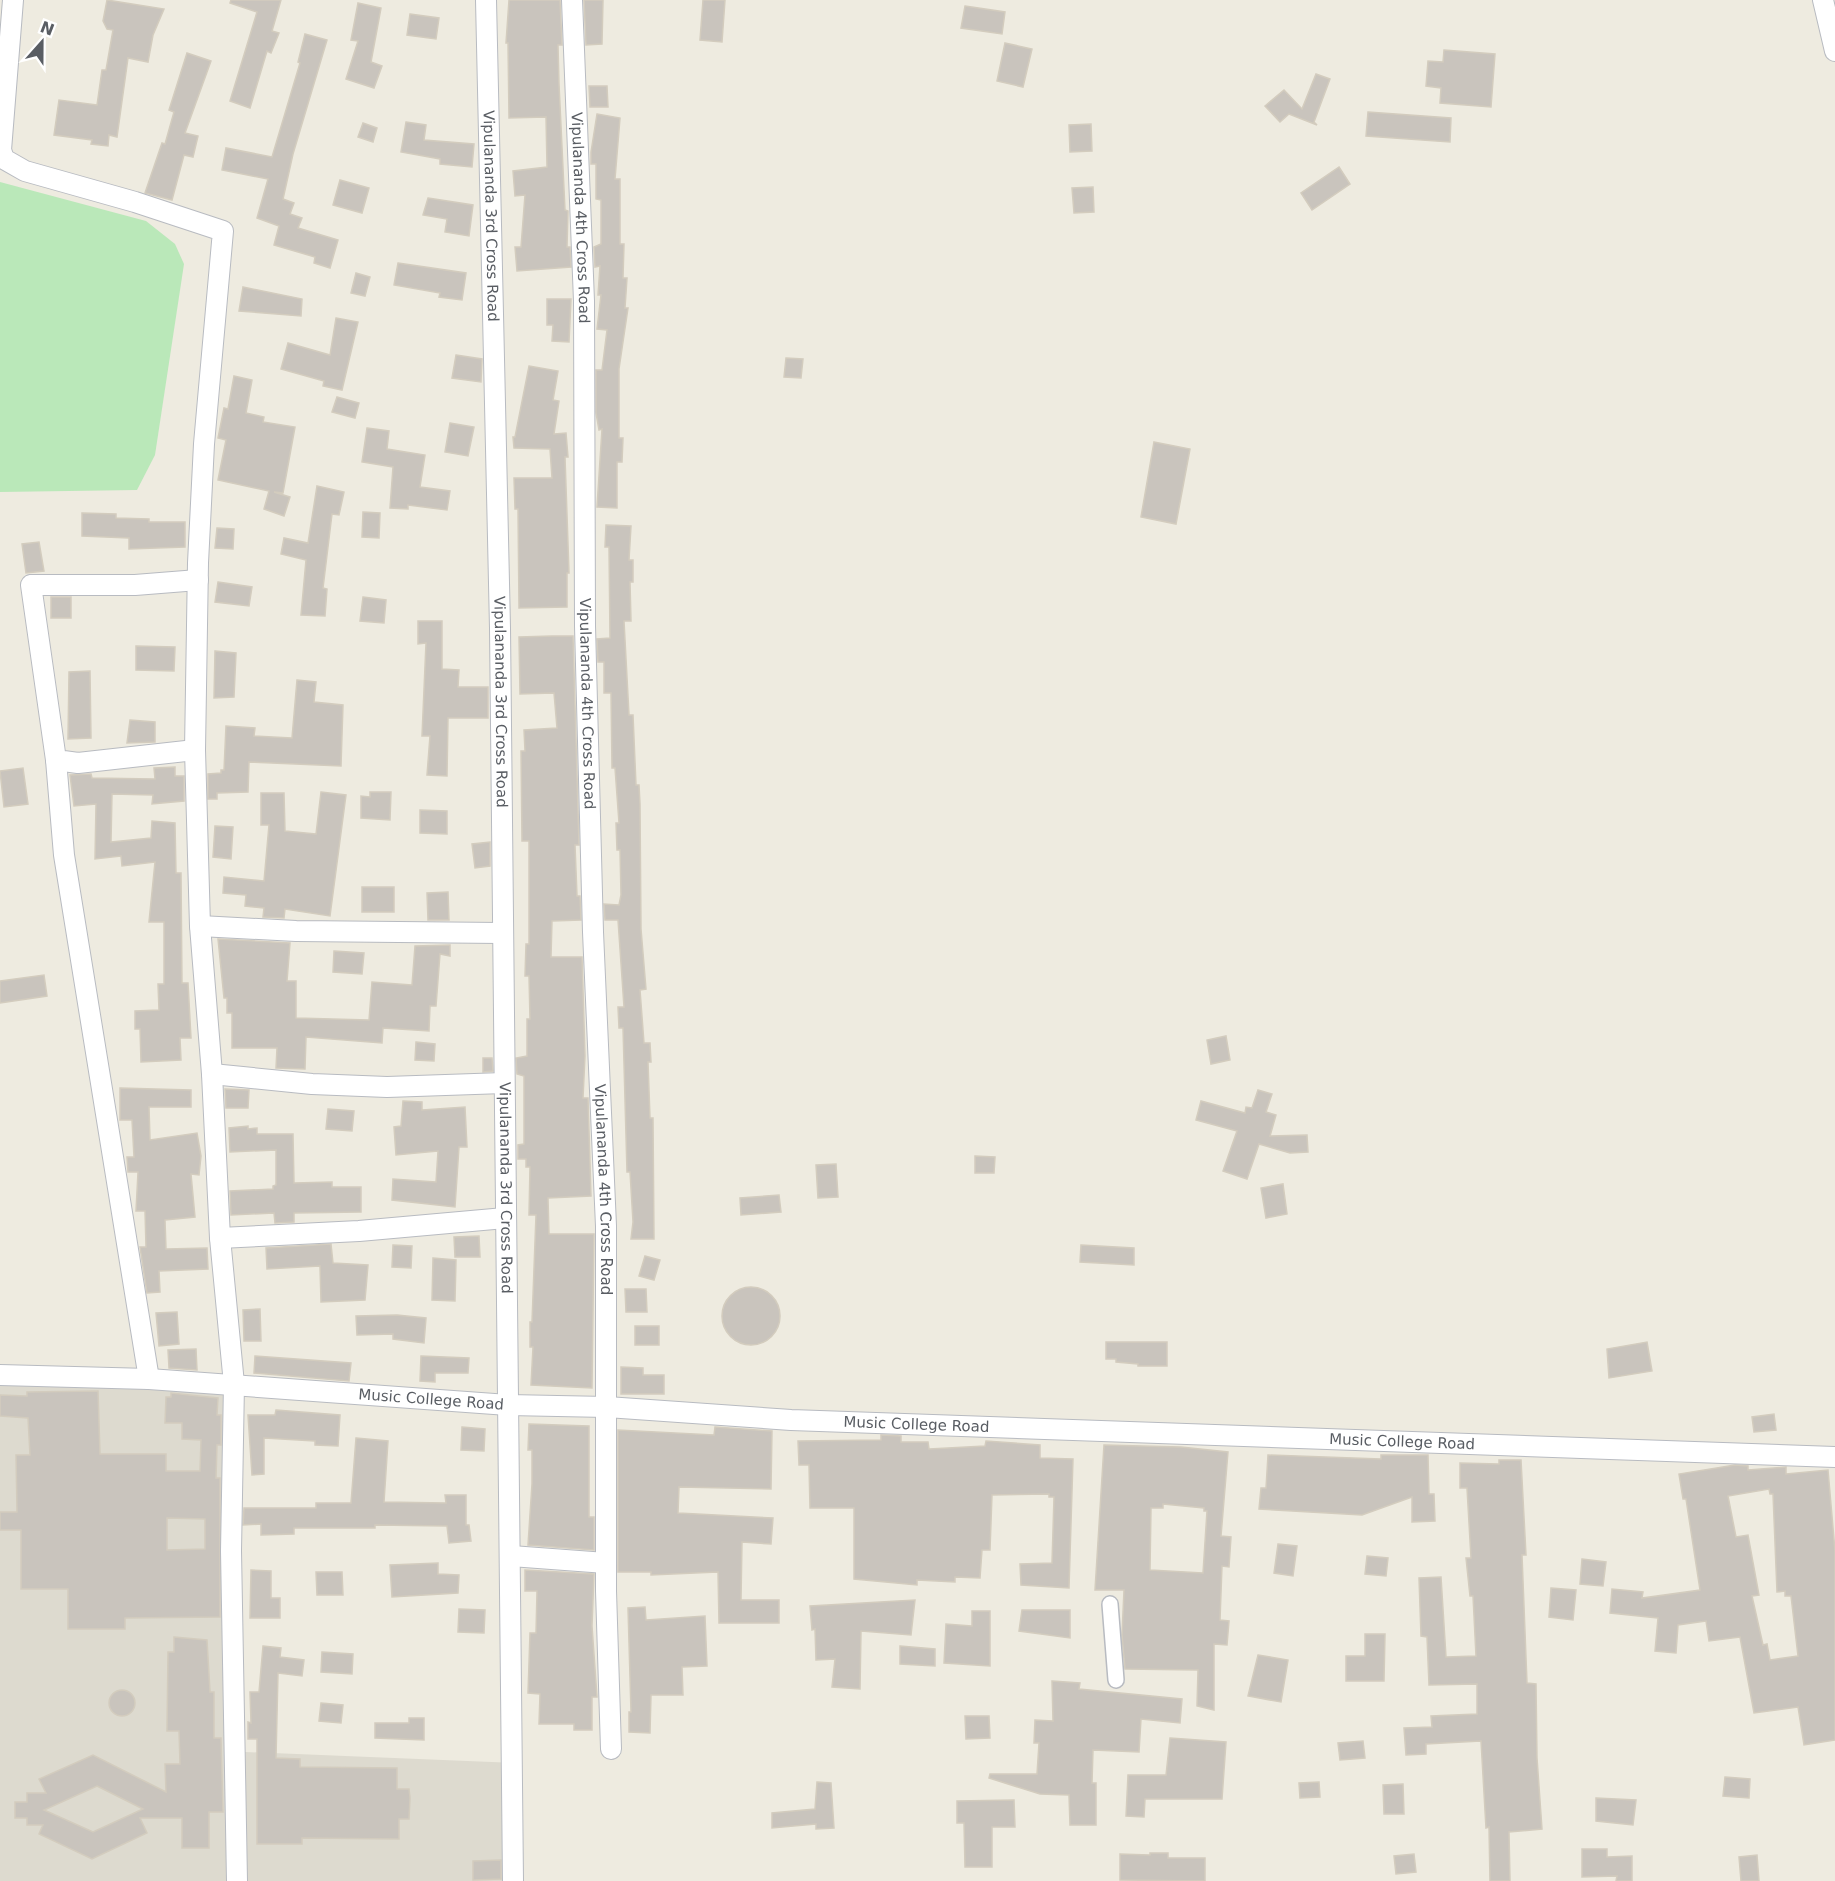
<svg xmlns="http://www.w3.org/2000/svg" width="1835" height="1881" viewBox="0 0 1835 1881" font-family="'DejaVu Sans',sans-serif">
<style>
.education{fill:#dddacf}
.green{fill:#bae8b9}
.building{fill:#c9c4bd;stroke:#d3ccbe;stroke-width:1.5;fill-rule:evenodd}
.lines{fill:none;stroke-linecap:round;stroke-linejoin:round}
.pedestrian-casing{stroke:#b8bbc1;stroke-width:18}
.minor-casing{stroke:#b8bbc1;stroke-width:22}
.pedestrian{stroke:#fff;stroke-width:15}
.minor{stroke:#fff;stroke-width:20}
.labels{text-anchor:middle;stroke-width:4.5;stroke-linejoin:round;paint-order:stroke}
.street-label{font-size:15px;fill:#595d63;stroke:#fff}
</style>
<rect width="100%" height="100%" fill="#eeebe0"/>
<g class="education">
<polygon points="0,1383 230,1392 224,1673 228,1881 0,1881"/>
<polygon points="245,1752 514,1763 506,1881 247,1881"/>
</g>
<polygon class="green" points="0,182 146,221 175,244 184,264 155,455 137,490 0,492"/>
<g class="building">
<polygon points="107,0 164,9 153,35 148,62 128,58 117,137 109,135 108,146 91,144 92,140 54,135 59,100 97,105 102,70 106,70 113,30 107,29 103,21"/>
<polygon points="231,0 281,0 272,31 279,33 271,53 267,51 250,108 230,101 257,12 230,3"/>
<polygon points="509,0 560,0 562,45 558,45 559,84 565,210 568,211 567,247 570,247 571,267 517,271 515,247 521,247 525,195 515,196 513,171 547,167 546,117 509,118 508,43 506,43"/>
<polygon points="584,0 603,0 602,44 586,45"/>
<polygon points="703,0 725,0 722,42 700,40"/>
<polygon points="358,3 381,8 371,62 382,66 374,88 346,79 358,41 351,40"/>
<polygon points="965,6 1005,12 1002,34 961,28"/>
<polygon points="410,14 439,18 436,39 407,35"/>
<polygon points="305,34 327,40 293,154 283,199 294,203 290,214 302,218 298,228 338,240 330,268 314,263 315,257 274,245 279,226 257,218 268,179 222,170 226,148 272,157 300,63 298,62"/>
<polygon points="1005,43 1032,49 1023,87 997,81"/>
<polygon points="1444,50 1495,54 1491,107 1440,103 1441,88 1426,86 1428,61 1443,62"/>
<polygon points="187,53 211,61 185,133 198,136 193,157 184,155 172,200 145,193 162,143 165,144 174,112 169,110"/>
<polygon points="1316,74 1330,79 1314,122 1317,125 1289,114 1280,122 1265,106 1284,90 1302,109"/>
<polygon points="589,86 607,86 608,107 590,107"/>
<polygon points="1368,112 1451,118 1450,142 1366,136"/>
<polygon points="597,114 620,118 615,179 620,179 620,244 624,244 623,278 627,278 625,308 628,308 619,369 619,438 623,438 622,462 617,462 617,508 597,507 602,429 599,430 596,413 596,370 602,370 607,330 597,329 601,295 598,295 600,266 595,267 594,247 601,244 601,200 596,199 596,164 591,164 591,152"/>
<polygon points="406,122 426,125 424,140 474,144 472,167 440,164 440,159 401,152"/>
<polygon points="363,123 377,128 373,142 358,137"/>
<polygon points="1091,124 1092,151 1070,152 1069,125"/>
<polygon points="1339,167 1350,184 1312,210 1301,193"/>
<polygon points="340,180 369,188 362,213 333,205"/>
<polygon points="1093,187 1094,212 1074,213 1072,188"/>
<polygon points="428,198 473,205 469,236 445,232 447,219 423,215"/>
<polygon points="398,263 466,273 462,300 439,297 440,293 394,285"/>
<polygon points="356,273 370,277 365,296 351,293"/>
<polygon points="243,287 302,299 301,316 239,311"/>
<polygon points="547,299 571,299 569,342 552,341 553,325 547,325"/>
<polygon points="336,318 358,322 342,390 323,386 324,381 281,369 288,343 330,355"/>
<polygon points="456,355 482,359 481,382 452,378"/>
<polygon points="786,358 803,359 801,378 784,377"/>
<polygon points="529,366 558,371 553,400 559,401 554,434 566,433 568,457 565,457 569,573 567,573 567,607 519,608 518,509 515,509 514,478 552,478 550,449 514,448 513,437 515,437"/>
<polygon points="234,376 252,380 246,413 264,417 263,422 295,427 283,493 274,492 290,497 284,516 264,509 269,491 218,480 226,440 218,438 224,408 228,409"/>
<polygon points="337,397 359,403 355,418 332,412"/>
<polygon points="450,423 474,427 468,456 445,452"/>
<polygon points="367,428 389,431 387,449 425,455 420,487 450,491 447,510 408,505 408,509 390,508 393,467 362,462"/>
<polygon points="1154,442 1190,449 1176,524 1141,517"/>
<polygon points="317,486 344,492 339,515 332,514 323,588 327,589 325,616 301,615 306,560 281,554 284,538 308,543"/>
<polygon points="363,512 380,513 379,538 362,537"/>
<polygon points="82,513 116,514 116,518 149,519 149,522 185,522 185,547 129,549 129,538 82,536"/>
<polygon points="606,525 631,526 629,560 633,560 633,582 630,582 631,621 624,621 629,715 633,715 636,785 639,785 640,804 641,929 646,989 640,990 644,1043 650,1043 651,1062 648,1062 650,1118 653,1118 654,1239 631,1239 633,1222 630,1172 627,1172 623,1028 619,1028 618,1007 624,1007 618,920 605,920 604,904 619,905 621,895 620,850 617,850 616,823 619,823 615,768 612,768 611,693 604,693 604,662 598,662 597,639 610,638 609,547 605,547"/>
<polygon points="217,528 234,529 233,549 215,548"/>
<polygon points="39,542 44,571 26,573 22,544"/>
<polygon points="218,582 252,587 249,606 215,602"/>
<rect x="51" y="597" width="20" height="21"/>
<polygon points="363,597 386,600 384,623 360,621"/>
<polygon points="418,621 442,621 442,669 459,670 458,687 488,687 488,718 448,718 447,776 427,775 430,736 422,736 426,643 418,644"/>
<polygon points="552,636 573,636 579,845 575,845 577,896 580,896 581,920 552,921 551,957 582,957 585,1056 583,1098 588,1098 591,1196 548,1198 549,1234 594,1234 592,1388 531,1385 533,1347 530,1347 530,1322 532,1322 536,1215 529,1215 530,1167 526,1167 526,1159 518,1159 518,1145 524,1144 524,1076 517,1074 516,1058 527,1056 527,1019 530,1019 529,976 525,976 526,944 529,944 529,841 522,841 521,751 525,751 524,730 557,728 554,693 520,694 519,637"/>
<polygon points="136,646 175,647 174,671 136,670"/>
<polygon points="215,651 236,653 234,697 214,698"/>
<polygon points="90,671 91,738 68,739 69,672"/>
<polygon points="297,680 316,682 314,702 343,705 341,766 249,762 248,792 217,793 217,799 208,799 208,774 221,773 221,770 224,770 226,726 255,728 254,736 292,738"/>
<polygon points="130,720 155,722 155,742 127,743"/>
<polygon points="175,767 175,776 184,776 184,801 152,804 153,795 112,794 111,842 151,838 152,821 175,823 176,873 181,873 182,983 188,983 191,1038 180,1038 181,1060 141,1062 140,1029 135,1029 135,1011 159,1010 158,984 164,984 164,922 149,922 155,862 122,866 121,856 95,859 96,804 74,806 70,775 91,774 92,778 155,779 154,768"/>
<polygon points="23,768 28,804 4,807 0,771"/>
<polygon points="321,792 346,795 330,916 285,909 284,918 263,917 264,908 245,906 246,895 223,893 224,877 264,881 269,825 261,825 261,793 284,793 285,831 316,834"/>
<polygon points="370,792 391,792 390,820 361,818 361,796 370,797"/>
<polygon points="420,810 447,811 447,834 420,833"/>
<polygon points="215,826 233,827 231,859 213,857"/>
<polygon points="490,842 490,866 475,868 472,844"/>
<rect x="362" y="887" width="32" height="25"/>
<polygon points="448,892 449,920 428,920 427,893"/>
<polygon points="218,939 290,943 287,981 296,981 296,1018 369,1020 372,982 412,985 415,946 450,945 450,956 440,954 436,1006 430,1006 429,1031 383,1028 382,1043 306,1037 305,1069 276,1068 277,1048 232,1048 232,1013 227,1013 227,998 224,998"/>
<polygon points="334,951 364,953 362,974 333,972"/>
<polygon points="44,975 47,996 0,1003 0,981"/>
<polygon points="1226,1036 1230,1060 1211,1064 1207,1040"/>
<polygon points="416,1042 435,1044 434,1061 415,1060"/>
<polygon points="483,1058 492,1058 493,1071 483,1072"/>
<polygon points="120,1088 191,1090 191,1107 149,1107 150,1140 197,1133 201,1156 199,1175 191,1174 195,1217 165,1220 166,1249 207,1248 208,1269 159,1271 160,1292 147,1293 140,1247 146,1247 145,1211 136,1211 138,1172 128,1172 127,1157 134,1157 132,1120 120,1120"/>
<polygon points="225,1089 249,1090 248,1108 226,1108"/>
<polygon points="1258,1090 1272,1094 1266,1112 1276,1115 1270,1136 1307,1135 1308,1152 1290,1153 1259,1144 1247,1179 1223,1171 1237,1131 1196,1120 1201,1101 1245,1113 1246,1107 1252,1108"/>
<polygon points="403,1101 422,1102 422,1110 465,1107 467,1147 459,1147 455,1207 392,1200 393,1179 436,1182 438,1151 396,1155 394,1127 401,1126"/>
<polygon points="328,1109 354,1111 352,1131 326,1129"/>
<polygon points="248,1126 248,1129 257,1128 257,1134 293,1134 294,1183 332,1182 332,1187 361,1187 361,1212 294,1213 294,1222 275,1223 274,1213 231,1215 230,1191 273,1189 273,1186 276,1185 276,1150 230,1152 229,1128"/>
<polygon points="975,1156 995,1157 994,1173 975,1173"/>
<polygon points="836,1164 838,1197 818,1198 816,1165"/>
<polygon points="1283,1184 1287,1214 1266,1218 1261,1188"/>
<polygon points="779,1195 781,1212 741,1215 740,1198"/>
<polygon points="479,1236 480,1257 455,1257 454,1237"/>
<polygon points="331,1244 333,1263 368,1265 365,1300 321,1302 320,1266 267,1269 266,1248"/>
<polygon points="393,1245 412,1246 411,1268 392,1267"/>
<polygon points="1081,1245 1134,1248 1134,1265 1080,1262"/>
<polygon points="645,1256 660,1260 654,1280 639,1276"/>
<polygon points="433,1258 456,1260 455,1301 432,1300"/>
<circle cx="751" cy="1316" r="29"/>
<polygon points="625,1289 646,1289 647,1312 626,1312"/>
<polygon points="260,1309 261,1341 244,1341 243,1310"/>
<polygon points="177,1312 179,1344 159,1346 156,1313"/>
<polygon points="397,1315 426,1318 424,1343 393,1339 393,1334 357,1335 356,1316"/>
<rect x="635" y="1326" width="24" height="19"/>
<polygon points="1106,1342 1167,1342 1167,1366 1138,1366 1138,1364 1116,1362 1116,1359 1106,1359"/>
<polygon points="1647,1342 1652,1371 1609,1378 1607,1349"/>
<polygon points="196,1349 197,1370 169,1368 168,1350"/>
<polygon points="255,1356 351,1363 349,1381 254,1373"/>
<polygon points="421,1356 469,1358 468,1373 435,1373 435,1382 420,1381"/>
<polygon points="621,1367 643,1368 643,1375 664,1375 664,1394 621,1394"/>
<path d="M 98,1391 L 100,1454 L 166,1454 L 166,1471 L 200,1471 L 201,1440 L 182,1439 L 182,1423 L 165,1423 L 166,1397 L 171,1397 L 171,1393 L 218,1398 L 217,1415 L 221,1415 L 221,1445 L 217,1445 L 216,1478 L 220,1478 L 220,1617 L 125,1618 L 125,1629 L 68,1629 L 68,1589 L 21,1589 L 21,1530 L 0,1530 L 0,1512 L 17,1512 L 16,1455 L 30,1455 L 28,1418 L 0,1416 L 0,1395 L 27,1396 L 27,1392 ZM 167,1518 L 205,1519 L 205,1549 L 167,1550 Z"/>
<polygon points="276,1410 340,1415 338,1446 315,1445 315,1441 264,1438 264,1474 252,1475 248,1415 275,1415"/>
<polygon points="1774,1414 1776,1430 1754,1432 1752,1417"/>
<polygon points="529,1424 589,1426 589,1517 594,1517 594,1550 528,1545 532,1484 532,1450 528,1450"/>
<polygon points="462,1427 485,1429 484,1451 461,1450"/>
<polygon points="715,1427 772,1431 771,1489 679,1487 678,1513 773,1518 771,1544 742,1542 741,1600 779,1600 779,1623 719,1623 718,1572 651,1575 651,1572 618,1572 618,1430 714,1435"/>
<polygon points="881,1435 901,1436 901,1442 928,1442 929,1449 985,1446 986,1441 1040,1445 1040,1458 1073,1459 1069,1588 1021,1585 1020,1564 1052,1563 1054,1497 1049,1497 1049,1494 992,1495 990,1550 982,1550 980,1578 955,1577 955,1582 917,1580 917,1585 854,1579 854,1508 810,1508 809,1465 799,1465 798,1441 881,1440"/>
<polygon points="356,1438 388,1441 384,1502 446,1503 445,1495 466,1495 466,1525 469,1525 471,1541 449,1543 447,1526 375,1525 375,1528 294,1528 294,1534 261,1535 261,1524 243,1525 244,1508 316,1508 316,1503 351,1503"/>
<path d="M 1104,1445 L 1181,1447 L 1228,1452 L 1221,1536 L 1231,1537 L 1229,1567 L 1222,1566 L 1220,1620 L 1229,1621 L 1227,1645 L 1214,1644 L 1214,1710 L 1197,1706 L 1198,1670 L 1125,1669 L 1122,1635 L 1124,1590 L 1095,1590 ZM 1163,1504 L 1204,1508 L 1204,1511 L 1207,1511 L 1203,1573 L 1150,1570 L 1151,1508 L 1163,1508 Z"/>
<polygon points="1268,1455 1381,1459 1381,1455 1428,1455 1429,1494 1434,1494 1435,1521 1412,1522 1412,1497 1362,1515 1259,1509 1261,1488 1266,1488"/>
<polygon points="1499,1460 1521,1460 1526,1555 1522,1555 1527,1683 1536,1684 1537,1758 1542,1829 1509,1832 1510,1881 1490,1881 1489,1827 1486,1828 1481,1741 1426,1744 1426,1754 1406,1755 1404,1728 1432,1727 1431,1716 1477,1714 1477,1684 1429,1685 1427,1637 1421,1636 1419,1578 1441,1577 1446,1657 1476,1656 1473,1596 1470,1596 1466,1558 1471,1558 1467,1488 1460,1488 1460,1463 1499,1464"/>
<path d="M 1735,1465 L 1748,1466 L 1748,1470 L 1786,1467 L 1786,1474 L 1828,1470 L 1835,1551 L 1835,1740 L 1804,1745 L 1798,1707 L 1754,1713 L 1740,1637 L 1709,1641 L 1706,1621 L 1678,1625 L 1676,1653 L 1655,1651 L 1658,1618 L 1610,1613 L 1612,1589 L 1643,1592 L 1642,1598 L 1700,1590 L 1686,1499 L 1683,1499 L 1679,1474 ZM 1769,1489 L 1770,1494 L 1773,1494 L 1777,1592 L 1785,1591 L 1785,1596 L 1791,1596 L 1798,1656 L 1770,1660 L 1767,1644 L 1763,1645 L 1752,1596 L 1759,1595 L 1748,1535 L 1736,1537 L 1728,1496 Z"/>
<polygon points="1278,1544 1297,1546 1293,1576 1274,1573"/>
<polygon points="1367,1556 1388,1558 1386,1576 1365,1574"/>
<polygon points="1582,1559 1606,1562 1603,1586 1580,1584"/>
<polygon points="438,1563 438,1574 459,1575 458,1593 392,1597 390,1565"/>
<polygon points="251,1570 271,1571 271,1598 280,1598 280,1618 250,1618"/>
<polygon points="525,1570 594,1574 592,1626 597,1697 592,1697 592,1730 574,1730 574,1724 539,1724 540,1694 528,1693 530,1633 536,1633 537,1591 525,1591"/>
<polygon points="316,1572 342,1572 343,1595 317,1595"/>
<polygon points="1551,1588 1576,1590 1573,1620 1549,1617"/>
<polygon points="915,1600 911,1635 861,1631 860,1689 832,1687 835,1659 816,1660 815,1629 812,1630 810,1606"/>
<polygon points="645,1607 646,1620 705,1616 707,1666 682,1667 683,1695 651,1695 650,1733 629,1732 629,1712 631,1712 628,1608"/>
<polygon points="459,1609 485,1610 484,1633 458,1632"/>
<polygon points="1022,1610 1070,1610 1070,1638 1019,1631"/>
<polygon points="972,1611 990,1611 990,1666 944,1663 946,1624 972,1626"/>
<polygon points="1365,1634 1385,1634 1384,1681 1346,1681 1346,1656 1365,1656"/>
<path d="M 174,1637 L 207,1640 L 210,1692 L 214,1692 L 214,1738 L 221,1738 L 223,1812 L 209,1812 L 209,1848 L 182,1848 L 182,1818 L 140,1818 L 147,1833 L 92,1859 L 39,1834 L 43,1825 L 27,1825 L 27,1818 L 15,1818 L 15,1802 L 27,1802 L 27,1793 L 46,1793 L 39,1779 L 93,1755 L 166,1792 L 165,1764 L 180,1764 L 179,1731 L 167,1731 L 168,1652 L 174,1652 ZM 97,1786 L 143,1809 L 93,1832 L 44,1810 Z"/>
<polygon points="263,1646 281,1648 280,1657 304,1660 302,1676 278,1673 276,1758 300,1759 300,1767 397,1768 397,1789 409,1789 410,1798 409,1819 399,1819 399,1839 302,1838 302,1844 257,1844 257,1739 248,1739 248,1722 251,1723 250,1692 259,1692"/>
<polygon points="900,1646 935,1649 935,1666 900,1664"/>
<polygon points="322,1652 353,1654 352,1674 321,1672"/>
<polygon points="1258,1655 1288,1660 1281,1702 1248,1696"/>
<polygon points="1052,1681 1080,1683 1079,1689 1182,1699 1180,1723 1141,1719 1139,1752 1093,1750 1092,1783 1096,1783 1096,1825 1070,1825 1069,1795 1040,1794 989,1778 990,1774 1037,1774 1039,1743 1034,1743 1035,1720 1053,1721"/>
<circle cx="122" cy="1703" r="13"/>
<polygon points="321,1703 343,1705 341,1723 319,1721"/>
<polygon points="965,1716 989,1716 990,1738 966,1739"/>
<polygon points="409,1718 424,1718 424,1740 375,1738 375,1723 409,1723"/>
<polygon points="1170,1738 1226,1742 1222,1799 1145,1799 1144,1817 1126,1816 1128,1775 1166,1775"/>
<polygon points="1363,1741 1365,1758 1340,1760 1338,1743"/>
<polygon points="1725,1777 1750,1779 1749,1798 1723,1796"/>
<polygon points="817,1782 831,1783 834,1828 816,1829 816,1824 772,1828 772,1813 815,1809"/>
<polygon points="1319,1782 1320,1797 1300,1798 1299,1783"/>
<polygon points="1403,1784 1404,1814 1384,1814 1383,1785"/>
<polygon points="1596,1798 1636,1800 1633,1825 1596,1821"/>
<polygon points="1014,1800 1015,1827 992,1827 992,1867 965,1867 964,1823 957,1823 957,1801"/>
<polygon points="1582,1849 1607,1849 1607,1857 1632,1856 1632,1881 1616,1881 1617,1876 1582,1877"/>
<polygon points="1150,1853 1168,1853 1168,1858 1205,1858 1205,1881 1120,1880 1120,1854 1150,1855"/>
<polygon points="1414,1854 1416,1872 1396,1874 1394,1856"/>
<polygon points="1757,1855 1759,1881 1741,1881 1739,1857"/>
<polygon points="501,1860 501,1879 473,1880 473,1861"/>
</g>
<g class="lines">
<g class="pedestrian-casing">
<polyline id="pedestrian" points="1110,1604 1116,1680"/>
</g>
<g class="minor-casing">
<g id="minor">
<polyline points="13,0 1,150 4,159 25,171 135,202 223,231 204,444 198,563 195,750 200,926 212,1074 220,1238 234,1384 231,1551 237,1881"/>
<path id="s1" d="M 486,0 L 500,628 L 513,1881"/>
<path id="s2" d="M 572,0 L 584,301 L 585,626 L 593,932 L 606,1226 L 606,1591 L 611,1749"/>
<polyline points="1823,0 1835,51"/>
<polyline points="195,750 78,763 56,760 31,585 135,585 198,580"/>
<polyline points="56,760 64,855 149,1379"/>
<polyline points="200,926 296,931 501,933"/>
<polyline points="212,1074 312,1084 387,1087 504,1083"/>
<polyline points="220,1238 359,1231 505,1218"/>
<path id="s3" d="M 0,1375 L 149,1379 L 508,1405 L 607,1407 L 791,1420 L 1835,1457"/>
<polyline points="511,1556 606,1563"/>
</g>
</g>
<use href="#pedestrian" class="pedestrian"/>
<use href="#minor" class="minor"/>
</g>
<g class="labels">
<g class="street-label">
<text dy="5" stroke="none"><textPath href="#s1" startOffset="216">Vipulananda 3rd Cross Road</textPath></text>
<text dy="5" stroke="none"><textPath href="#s2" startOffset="218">Vipulananda 4th Cross Road</textPath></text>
<text dy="5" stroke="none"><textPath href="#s1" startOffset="702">Vipulananda 3rd Cross Road</textPath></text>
<text dy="5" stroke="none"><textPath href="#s2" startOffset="704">Vipulananda 4th Cross Road</textPath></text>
<text dy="5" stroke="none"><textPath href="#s1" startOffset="1188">Vipulananda 3rd Cross Road</textPath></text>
<text dy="5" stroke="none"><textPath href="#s2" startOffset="1190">Vipulananda 4th Cross Road</textPath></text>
<text dy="5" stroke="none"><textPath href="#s3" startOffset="432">Music College Road</textPath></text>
<text dy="5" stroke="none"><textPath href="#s3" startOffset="918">Music College Road</textPath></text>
<text dy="5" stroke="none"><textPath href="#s3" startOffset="1404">Music College Road</textPath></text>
</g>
</g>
<g transform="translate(42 42) rotate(21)" stroke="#ffffff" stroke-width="4.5" paint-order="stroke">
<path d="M0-4.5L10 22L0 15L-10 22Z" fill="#595d63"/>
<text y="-9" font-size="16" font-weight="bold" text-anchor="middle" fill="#595d63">N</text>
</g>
</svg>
